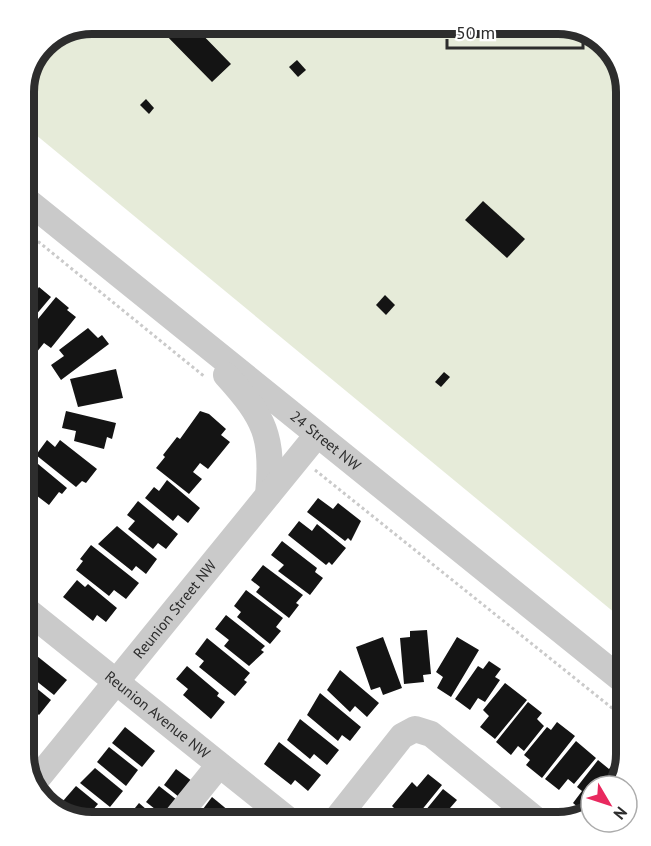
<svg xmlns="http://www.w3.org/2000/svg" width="651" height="846" viewBox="0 0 651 846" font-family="'PT Sans',sans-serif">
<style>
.green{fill:#e6ebd9}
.building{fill:#141414}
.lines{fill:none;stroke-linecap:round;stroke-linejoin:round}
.path{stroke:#cacaca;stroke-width:3;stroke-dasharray:3 3;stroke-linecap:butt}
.minor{stroke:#cacaca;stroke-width:26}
.labels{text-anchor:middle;stroke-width:6;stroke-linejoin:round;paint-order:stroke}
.street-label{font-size:15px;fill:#2d2d2d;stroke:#fff}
.rim{fill:none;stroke:#2d2d2d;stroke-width:8}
</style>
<rect width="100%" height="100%" fill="#fff"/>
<polygon class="green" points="93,24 562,24 616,55 627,93 627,623 24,125 24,88 47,41"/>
<g class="building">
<polygon points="161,24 170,26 192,24 231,64 212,82 158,27"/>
<polygon points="297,60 306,70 298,77 289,67"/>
<polygon points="146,99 154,108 149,114 140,105"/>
<polygon points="483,201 525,239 507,258 465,220"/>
<polygon points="28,284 36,291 39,287 51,297 24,329 24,289"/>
<polygon points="385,295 395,305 386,315 376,305"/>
<polygon points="56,297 69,308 67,310 76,317 51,348 44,343 36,353 24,344 24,336"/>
<polygon points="88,328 98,338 102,335 109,344 61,380 51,365 64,356 59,350"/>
<polygon points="116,369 123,398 78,407 70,379"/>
<polygon points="444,372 450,377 441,387 435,382"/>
<polygon points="66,411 116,423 112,439 107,437 104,449 74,441 76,431 62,428"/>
<polygon points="200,411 209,414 226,429 221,435 230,442 208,469 200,463 193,472 202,479 189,494 156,468 165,457 163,455 177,437 180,439"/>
<polygon points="47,440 55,447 60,440 97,469 86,483 82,481 76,487 36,455"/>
<polygon points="26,454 67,488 62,494 59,492 49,505 24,486 24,457"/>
<polygon points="167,480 200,508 188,523 178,515 173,521 145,498 154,487 159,491"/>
<polygon points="24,491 33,503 26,512 24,510"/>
<polygon points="318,498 333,509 338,503 361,521 351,541 348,538 345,541 307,512"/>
<polygon points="138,501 178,534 166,549 158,543 153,549 128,529 135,521 127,515"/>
<polygon points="299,521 312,531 317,524 346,548 332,565 329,562 326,565 288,535"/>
<polygon points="117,526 157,559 146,574 136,566 132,571 98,544"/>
<polygon points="282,541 317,568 315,572 323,578 310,595 278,571 284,565 271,555"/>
<polygon points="91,545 139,583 126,599 114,590 109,596 76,570 83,561 80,559"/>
<polygon points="263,565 303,595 296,603 299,605 289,618 256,592 260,587 251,580"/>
<polygon points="77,580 85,587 88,584 117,608 106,622 97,615 93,621 63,597"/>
<polygon points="246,590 283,618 276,627 281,631 270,644 237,617 241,612 234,606"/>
<polygon points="226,615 265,646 261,650 264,652 249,666 224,646 229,640 215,629"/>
<polygon points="427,630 431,674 423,675 424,682 404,684 400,638 410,637 410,631"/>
<polygon points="383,637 402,688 383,695 380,687 371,690 356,647"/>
<polygon points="457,637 479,650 451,697 437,688 443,677 436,672"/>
<polygon points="207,638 250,673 244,680 247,682 235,696 199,667 204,661 195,654"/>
<polygon points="37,656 67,680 54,695 25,672"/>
<polygon points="489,661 501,669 495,677 500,680 485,702 478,698 470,710 455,699 478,666 483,669"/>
<polygon points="187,666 219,693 217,696 225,702 211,719 183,695 188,689 176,679"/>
<polygon points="340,670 379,703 367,717 355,706 350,712 327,690"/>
<polygon points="24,678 51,700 39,715 24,703"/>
<polygon points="505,683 527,700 495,739 480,727 489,716 483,710"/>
<polygon points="320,693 361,727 350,741 342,735 338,741 307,715"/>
<polygon points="528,702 542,713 537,719 544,726 524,751 518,746 511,755 496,742"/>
<polygon points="300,719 339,750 327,765 314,754 310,759 287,740"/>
<polygon points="557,722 575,736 542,778 526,765 530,760 524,755 547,727 551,730"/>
<polygon points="125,727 155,751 142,767 112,743"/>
<polygon points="576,741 596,758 574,784 568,779 559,790 545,779"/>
<polygon points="279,742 321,775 308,791 295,780 291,785 264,764"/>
<polygon points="109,747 138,770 126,786 97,762"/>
<polygon points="598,760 609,769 614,762 622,768 617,775 620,777 613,786 591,786 591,812 586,814 573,803 582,791 577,787"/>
<polygon points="95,768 123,791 110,807 80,783"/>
<polygon points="176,769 192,781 179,797 164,785"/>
<polygon points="428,774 442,785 412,822 408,819 402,822 395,816 398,812 392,806 412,782 417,787"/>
<polygon points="76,786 98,804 85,819 63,801"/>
<polygon points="159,786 177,800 164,816 146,802"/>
<polygon points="443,789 457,800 450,808 457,813 449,822 416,822"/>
<polygon points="212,797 229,811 220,822 211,822 200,813"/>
<polygon points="139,803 154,816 149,822 129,822 126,819"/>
<polygon points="471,813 482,822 454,822 460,814 466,819"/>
</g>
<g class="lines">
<g class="path">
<polyline points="24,230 205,377"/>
<polyline points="315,470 627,720"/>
</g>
<g class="minor">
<path id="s1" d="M 24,198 L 627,684"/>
<path d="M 226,375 C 265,418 274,437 268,495"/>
<path id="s2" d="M 24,608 L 291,822"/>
<path id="s3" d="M 33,784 L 317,435"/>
<polyline points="173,822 219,765"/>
<polyline points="334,822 402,736 415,729 431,734 539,822"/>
</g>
</g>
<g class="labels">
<g class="street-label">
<text dy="5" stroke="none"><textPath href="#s1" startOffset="387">24 Street NW</textPath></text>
<text dy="5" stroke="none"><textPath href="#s3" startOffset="225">Reunion Street NW</textPath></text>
<text dy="5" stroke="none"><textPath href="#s2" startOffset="171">Reunion Avenue NW</textPath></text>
</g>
</g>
<path d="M0 0H651V846H0ZM92 34H558A58 58 0 0 1 616 92V754A58 58 0 0 1 558 812H92A58 58 0 0 1 34 754V92A58 58 0 0 1 92 34Z" fill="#fff" fill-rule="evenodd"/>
<path class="rim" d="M92 34H558A58 58 0 0 1 616 92V754A58 58 0 0 1 558 812H92A58 58 0 0 1 34 754V92A58 58 0 0 1 92 34Z"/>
<g transform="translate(609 804) rotate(129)"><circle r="28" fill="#ffffff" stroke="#ababab" stroke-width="1.5"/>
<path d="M0-4.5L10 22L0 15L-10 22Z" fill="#e9295f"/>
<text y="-9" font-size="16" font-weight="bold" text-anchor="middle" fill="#2d2d2d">N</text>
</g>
<path d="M447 39v9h136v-9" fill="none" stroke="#2d2d2d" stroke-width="3"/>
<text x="456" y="39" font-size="18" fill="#2d2d2d" stroke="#ffffff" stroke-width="4.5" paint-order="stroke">50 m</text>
</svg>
